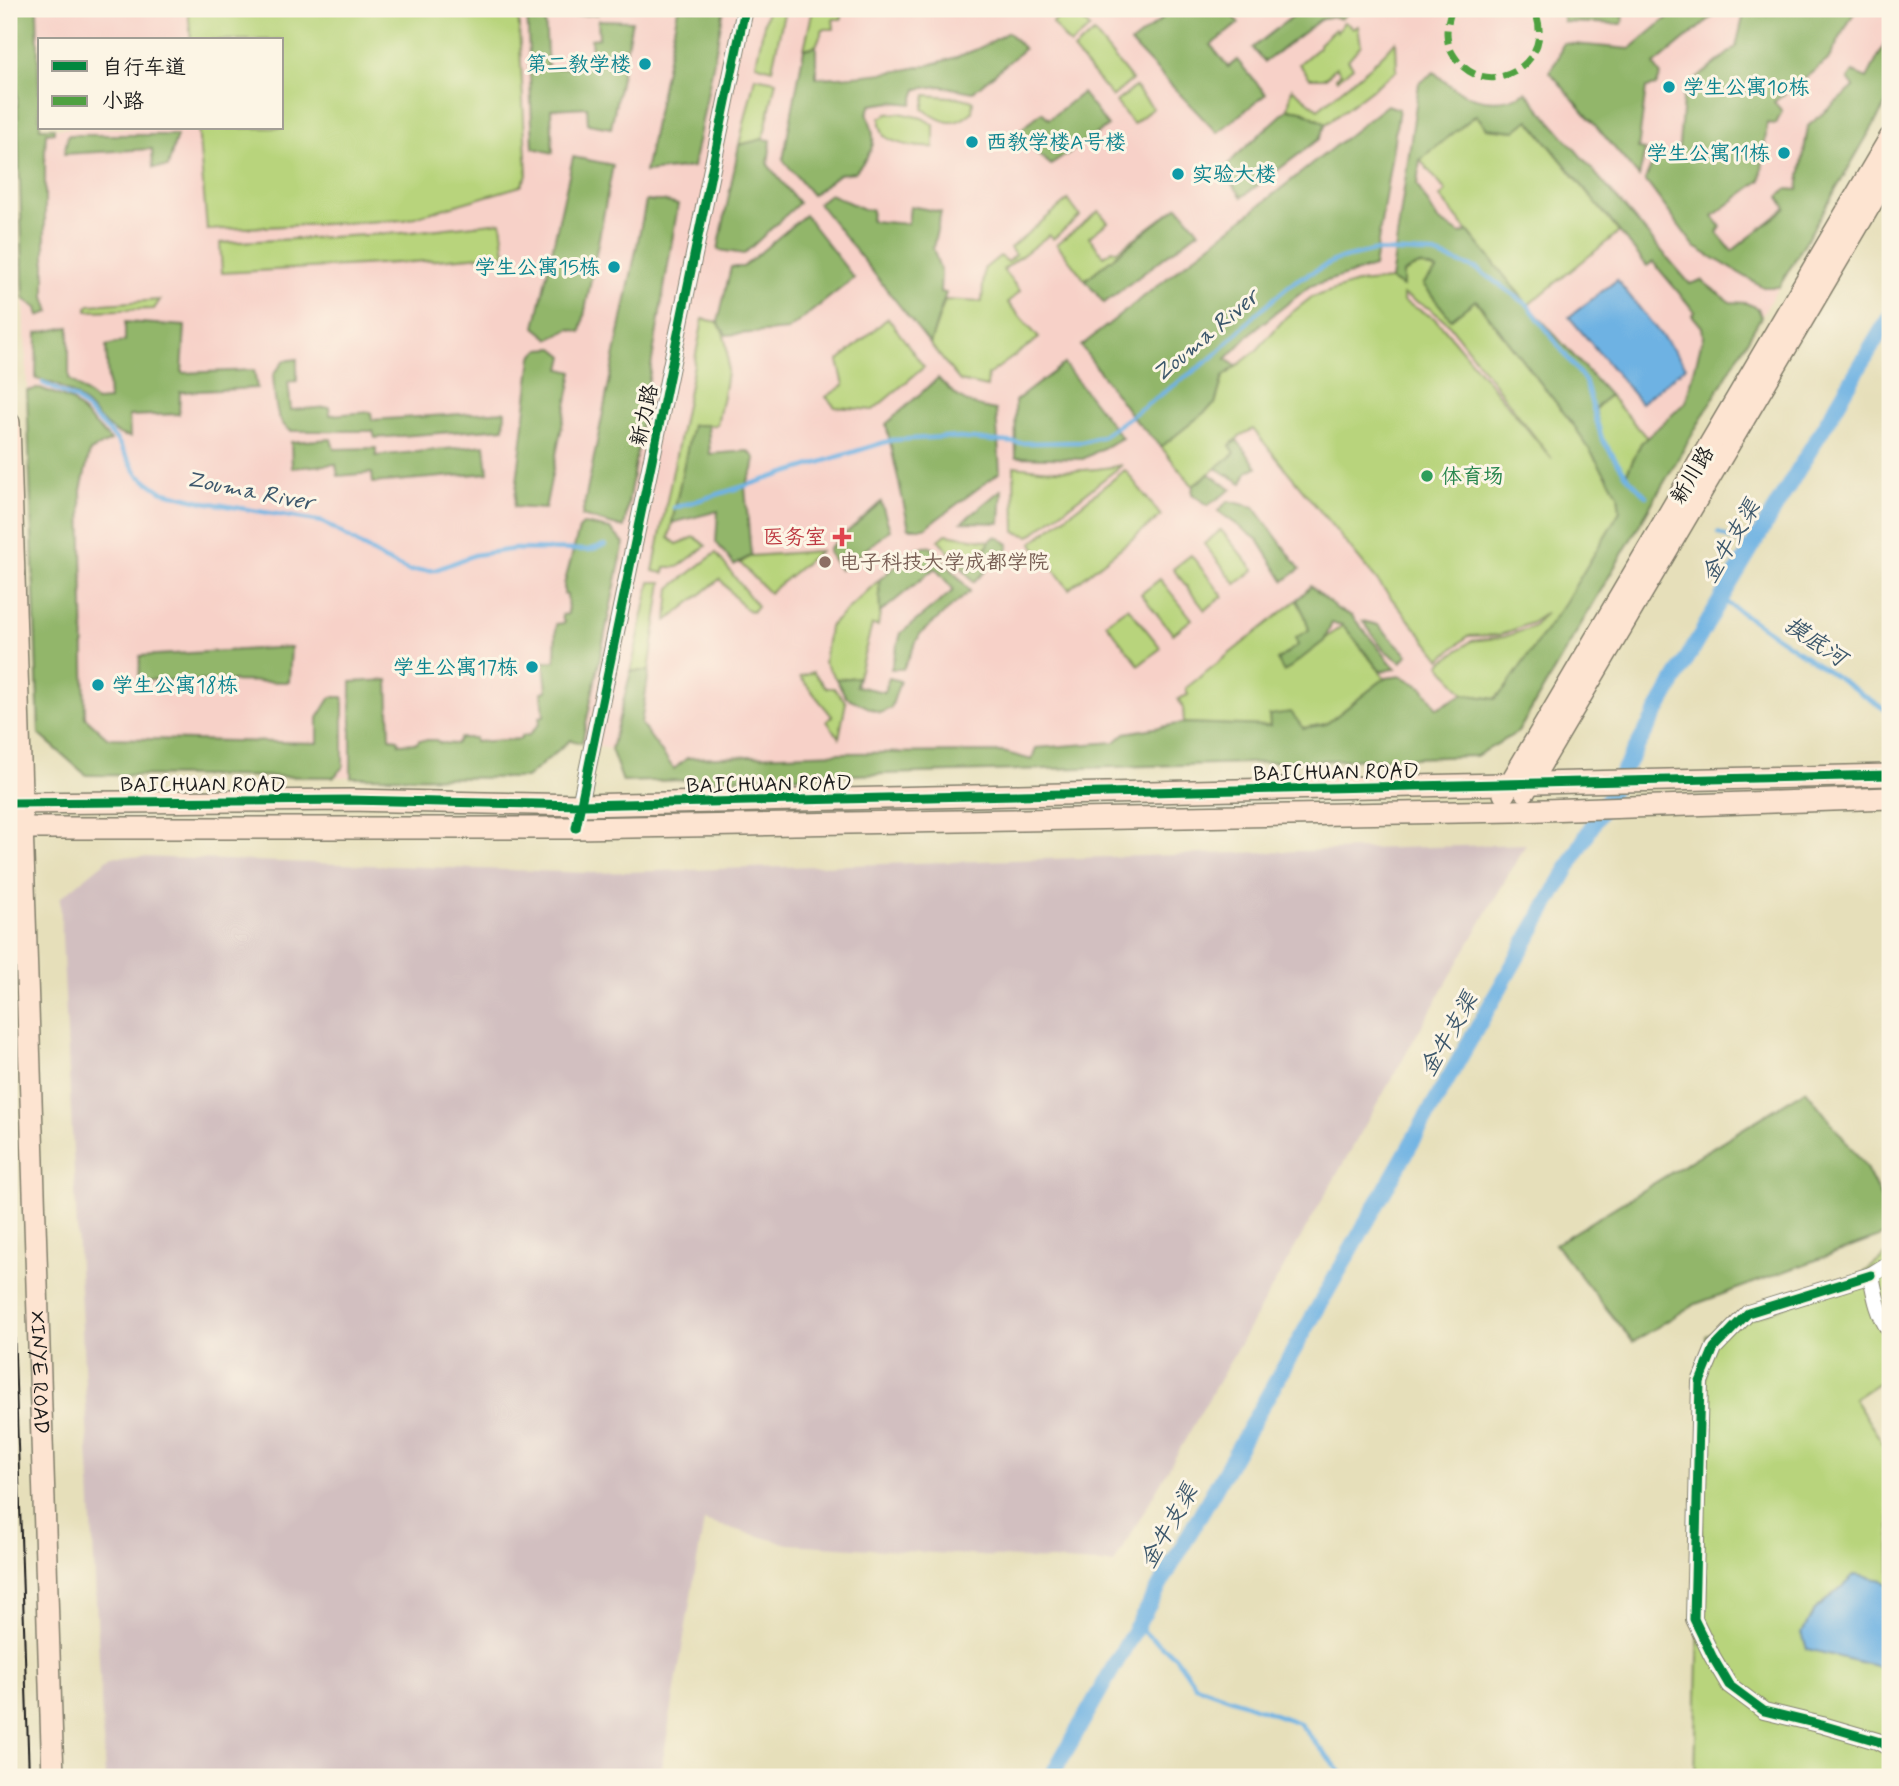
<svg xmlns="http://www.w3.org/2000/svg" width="1899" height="1786" viewBox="0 0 1899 1786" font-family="Mynerve,'LXGW WenKai TC',sans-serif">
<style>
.built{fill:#f7d1c8;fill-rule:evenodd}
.industrial{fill:#d2bfc0}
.green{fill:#b8d47b;stroke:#6a784c;stroke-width:2;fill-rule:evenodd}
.forest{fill:#92b66b;stroke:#576944;stroke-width:2;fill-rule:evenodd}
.water{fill:#6eb2e3;stroke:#456780;stroke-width:2}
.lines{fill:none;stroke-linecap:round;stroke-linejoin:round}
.stream{stroke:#6eb2e3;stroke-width:4.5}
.canal{stroke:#6eb2e3;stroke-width:16}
.street-casing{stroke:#817e6b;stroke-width:18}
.secondary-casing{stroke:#817e6b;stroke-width:24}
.street{stroke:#fff;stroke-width:16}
.secondary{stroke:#fde4d1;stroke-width:21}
.tram{stroke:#1c1c1c;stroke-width:2}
.quiet{stroke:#4fa141;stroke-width:7;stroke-dasharray:14 7;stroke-linecap:butt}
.cycleway-casing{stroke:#fcf5e5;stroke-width:13}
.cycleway{stroke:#00873e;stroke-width:9}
.culture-dot{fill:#0f9aa8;stroke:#fcf5e5;stroke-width:2.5}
.leisure-dot{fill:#2e9e5b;stroke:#fcf5e5;stroke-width:2.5}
.health-dot{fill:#e0444e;stroke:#fcf5e5;stroke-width:2.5}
.education-dot{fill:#8d6e63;stroke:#fcf5e5;stroke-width:2.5}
.labels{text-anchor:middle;stroke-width:6;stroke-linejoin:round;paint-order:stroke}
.culture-label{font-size:21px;fill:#0d838f;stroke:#fcf5e5;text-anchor:end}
.street-label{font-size:21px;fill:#1c1c1c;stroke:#fcf5e5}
.leisure-label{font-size:21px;fill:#27864d;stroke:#fcf5e5;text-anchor:start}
.health-label{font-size:21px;fill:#be3a42;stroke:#fcf5e5;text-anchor:end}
.education-label{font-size:21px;fill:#785e54;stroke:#fcf5e5;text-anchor:start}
.water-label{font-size:23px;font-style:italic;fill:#3d586c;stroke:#fcf5e5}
</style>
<rect width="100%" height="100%" fill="#fcf5e5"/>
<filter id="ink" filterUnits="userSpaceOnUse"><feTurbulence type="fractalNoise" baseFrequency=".0143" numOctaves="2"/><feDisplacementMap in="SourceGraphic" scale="14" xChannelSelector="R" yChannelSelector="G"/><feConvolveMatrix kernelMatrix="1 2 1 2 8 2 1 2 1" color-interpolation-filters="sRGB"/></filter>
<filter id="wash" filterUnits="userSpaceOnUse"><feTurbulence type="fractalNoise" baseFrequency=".00686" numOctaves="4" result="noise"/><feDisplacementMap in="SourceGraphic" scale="28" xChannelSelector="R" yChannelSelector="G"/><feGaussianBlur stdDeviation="1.57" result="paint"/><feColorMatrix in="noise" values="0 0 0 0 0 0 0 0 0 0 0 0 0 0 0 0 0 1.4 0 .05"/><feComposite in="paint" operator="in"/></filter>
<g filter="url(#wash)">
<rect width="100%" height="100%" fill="#e6dfba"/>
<path class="built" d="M 14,9 L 1890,9 L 1890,97 L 1518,732 L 1476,756 L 623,782 L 611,749 L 571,740 L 526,778 L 86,775 L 39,734 ZM 40,40 L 282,40 L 282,128 L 40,128 Z"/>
<polygon class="industrial" points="1526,844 1114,1564 788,1544 704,1521 660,1777 105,1777 60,898 112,856 592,873"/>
<g class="green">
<polygon points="188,9 518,9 527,175 521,186 405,220 207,230 198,128 282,128 282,40 191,40"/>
<polygon points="767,9 785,9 772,69 756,64"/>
<polygon points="813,9 842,9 842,19 833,19 834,29 823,29 816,46 804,49"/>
<polygon points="1069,9 1074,9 1090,28 1070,45 1052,23"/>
<polygon points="1344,22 1354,28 1358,26 1361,45 1348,60 1353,67 1337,80 1336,78 1341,73 1336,67 1326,78 1310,78 1299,64 1319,47 1319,44 1335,29 1337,32"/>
<polygon points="1094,33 1132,80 1112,97 1073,50"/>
<polygon points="1396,41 1397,70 1326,124 1302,111 1288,109 1292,88 1318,109 1372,65"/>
<polygon points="755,77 776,81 763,139 739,145"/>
<polygon points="1135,87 1153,108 1133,124 1116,102"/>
<path d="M 926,95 L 962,98 L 973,101 L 972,112 C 954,129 941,122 923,109 Z"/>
<path d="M 900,113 L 922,118 L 934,125 L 934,147 C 918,148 897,145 884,136 L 880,125 L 880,118 L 887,114 Z"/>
<polygon points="1476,114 1487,128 1514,131 1529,120 1619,232 1528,305 1440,197 1446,191 1420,160"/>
<polygon points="1068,200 1080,216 1053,239 1049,235 1003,270 1020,291 1008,303 1039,338 988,375 987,387 960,381 930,344 945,300 982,302 984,269 1000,256 1007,262 1015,255 1010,248"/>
<polygon points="1178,206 1085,280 1057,244 1099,211 1108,222 1089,237 1104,256 1112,250 1117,251"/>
<polygon points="501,222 505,254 414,262 222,273 220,243 402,233"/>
<path d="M 1419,265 L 1438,270 L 1423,284 L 1451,319 L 1475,300 L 1575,427 L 1618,494 L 1620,511 L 1566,602 L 1505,689 L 1494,699 L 1464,694 L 1440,664 L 1471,641 L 1504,637 L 1533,627 L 1546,613 L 1531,623 L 1500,635 L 1468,636 L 1441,659 L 1253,429 L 1241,435 L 1230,445 L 1235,453 L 1193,486 L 1161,447 L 1215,404 L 1223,377 L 1257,350 L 1286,317 L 1312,297 L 1357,283 L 1391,280 L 1402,287 L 1403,273 ZM 1403,295 L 1429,308 L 1447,322 L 1552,459 L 1443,327 L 1434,318 L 1403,301 Z"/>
<polygon points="160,300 154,309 87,311 87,307 90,305"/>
<polygon points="888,318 924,367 873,410 835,407 826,397 844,385 838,361"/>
<path d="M 703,319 L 718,322 C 737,353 723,391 717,425 L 692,426 L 669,538 L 677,544 L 695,537 L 706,546 L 678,567 L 665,567 L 664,573 L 653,571 Z"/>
<polygon points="1609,395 1647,438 1641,443 1626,475 1602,439 1595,409"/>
<path d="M 1122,465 L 1030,536 L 1015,532 L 1014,466 C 1051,471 1085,473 1122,465 Z"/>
<polygon points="1125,470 1161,516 1069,589 1032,543"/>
<polygon points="1221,530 1254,570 1236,584 1204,544"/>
<polygon points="946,534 990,541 987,547 962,568 939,540"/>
<polygon points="820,551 769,593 740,563 751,556"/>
<polygon points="716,553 757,606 752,612 743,607 720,579 667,621 670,588"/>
<polygon points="1191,555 1223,596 1205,610 1173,569"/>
<polygon points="1160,579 1192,619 1173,634 1141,594"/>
<polygon points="879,580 880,613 878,626 872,625 858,677 836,679 824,662 829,627"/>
<polygon points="650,582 662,582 649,671 631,671"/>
<polygon points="1297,600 1305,616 1309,630 1284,671 1343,625 1385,678 1326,724 1303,728 1184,723 1183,708 1178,699 1188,695 1186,688"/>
<polygon points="1128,607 1161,648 1139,665 1106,623"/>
<polygon points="813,672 826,688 834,688 846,702 839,738 827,721 832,716 800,677"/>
<polygon points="1890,1252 1890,1375 1854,1399 1890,1454 1890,1777 1695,1777 1706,1336 1856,1279"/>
</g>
<g class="forest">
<polygon points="14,9 37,9 40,128 54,128 54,132 46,133 45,151 45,297 50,312 39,316 37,308 24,299"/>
<polygon points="527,9 598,9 598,14 545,18 548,69 580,67 580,58 592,57 591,39 599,38 598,20 632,21 611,128 588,124 587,107 551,109 553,153 533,148"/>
<polygon points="678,9 724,9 693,167 645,172"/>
<polygon points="1162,9 1228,9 1239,23 1211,45 1228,67 1237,60 1266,94 1217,133 1131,43 1162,19 1157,13"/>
<polygon points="1302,9 1352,9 1341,19 1331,16 1320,20 1265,62 1252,48"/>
<polygon points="1561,9 1625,9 1622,24 1564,22"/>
<polygon points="1678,9 1708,9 1713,16 1654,65 1661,75 1656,86 1646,88 1638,149 1645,150 1639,177 1550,72 1558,58 1563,43 1630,49"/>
<polygon points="1745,9 1856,9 1828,60 1774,102 1782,111 1776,124 1767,123 1761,180 1713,216 1721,227 1717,233 1732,251 1786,208 1779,197 1786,189 1798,190 1808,126 1854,87 1848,79 1853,72 1867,78 1890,34 1890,97 1779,287 1763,287 1695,247 1645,180 1655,157 1678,156 1684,89 1736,47"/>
<path d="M 1008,32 L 1024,49 L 973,92 L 940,86 L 917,89 L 912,104 L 892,102 L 871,105 L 867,113 C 878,142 875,149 855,172 L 839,174 L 812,195 L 783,160 L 804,49 L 816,46 L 816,78 C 870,76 925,71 975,50 C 987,45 998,38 1008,32 Z"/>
<path d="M 1434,72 C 1459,97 1493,111 1526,92 L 1690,284 L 1701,280 L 1730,302 L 1746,303 L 1758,308 L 1761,317 L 1518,732 L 1476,756 L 623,782 L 611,749 L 631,671 L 649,671 L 641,724 L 674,769 L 687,758 L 841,753 L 1003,752 L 1032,760 L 1036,748 L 1115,742 L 1125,733 L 1184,723 L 1270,726 L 1269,715 L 1291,712 L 1303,728 L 1326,724 L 1385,678 L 1402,676 L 1423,688 L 1437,708 L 1464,694 L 1495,699 L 1505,689 L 1566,601 L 1620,511 L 1618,494 L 1575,427 L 1476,300 L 1451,319 L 1423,284 L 1437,270 L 1419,265 L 1403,273 L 1403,287 L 1391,280 L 1419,83 ZM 1476,115 L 1487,128 L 1515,131 L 1529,120 L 1647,266 L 1653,262 L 1695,312 L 1692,315 L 1702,327 L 1703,336 L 1686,402 L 1641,443 L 1626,475 L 1602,439 L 1595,409 L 1609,395 L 1528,305 L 1468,231 L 1461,234 L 1438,220 L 1417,185 L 1420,160 Z"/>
<polygon points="1082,93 1108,126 1051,165 1015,134 1042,112 1049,119"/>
<polygon points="1387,105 1399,109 1374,267 1310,286 1254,330 1226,359 1236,366 1223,377 1215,404 1161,447 1134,419 1081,346"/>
<polygon points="1288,109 1302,111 1326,124 1319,139 1242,197 1223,171 1236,156"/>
<polygon points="68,135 177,135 168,167 153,168 152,149 64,154"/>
<polygon points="763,139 771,140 768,165 799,203 744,254 718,250 739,145"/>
<polygon points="573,157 613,165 581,332 570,329 550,339 535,327"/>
<polygon points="830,194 863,209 872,210 871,221 908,224 910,206 941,212 933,248 941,273 940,292 946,293 930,344 818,203"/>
<polygon points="646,201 664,201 678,205 624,528 582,516"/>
<polygon points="1178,206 1199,231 1104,303 1085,280"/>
<polygon points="805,215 854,278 788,330 726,335 718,322 731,267 743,267"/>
<path d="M 125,322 L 185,326 L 182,373 L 254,370 L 257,388 L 180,392 L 179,414 L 129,416 L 130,437 C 104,434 94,407 73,394 C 62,387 49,381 36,379 L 37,333 L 69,327 L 69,379 L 96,401 L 109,400 L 106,346 L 125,341 Z"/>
<polygon points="554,348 564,356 561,369 573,372 545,509 514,507 532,357 540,349"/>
<path d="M 297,359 L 297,381 L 288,382 L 291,410 L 329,407 L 330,415 L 371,412 L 372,420 L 505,411 L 504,428 L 375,438 L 373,431 L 291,431 C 273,422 275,393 273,375 L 284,361 Z"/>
<polygon points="1064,364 1122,438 1083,459 1016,457 1015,401"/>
<path d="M 938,378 C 956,398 969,406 996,410 L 1000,472 L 925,528 L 909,528 L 886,424 Z"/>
<polygon points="40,388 71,400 111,441 90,451 81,490 85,717 108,738 318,743 318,718 331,697 343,697 343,767 334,777 86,775 39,734 27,391"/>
<polygon points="692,425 708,425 710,454 748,451 755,458 753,470 745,487 751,556 734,565 716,542 718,511 672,523"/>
<polygon points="331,439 334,449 376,448 376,456 485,445 488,473 373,483 372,473 338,476 336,464 292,468 291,442"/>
<polygon points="1237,440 1257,467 1247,472 1242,483 1216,468 1235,453 1230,446"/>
<polygon points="1209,474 1232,489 1208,505 1192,494 1193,486"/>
<polygon points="1002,489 1000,523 962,522"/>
<polygon points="1228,501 1254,507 1300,569 1284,581 1258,540 1218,511"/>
<polygon points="881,502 890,530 840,570 828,552 829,548"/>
<polygon points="584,524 610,529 624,543 582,743 570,740 526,778 351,777 351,682 388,680 390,738 398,739 399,744 417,743 419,740 436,740 440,743 456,744 460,738 475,738 475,742 521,739 521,736 529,735 540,723 539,717 544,716 542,692 547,691 544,662 555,661 556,624 564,623 562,615 568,614 567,594 564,594 564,585 579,529"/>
<polygon points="996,536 1009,544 1007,551 974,582 962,568 987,547 990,541"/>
<polygon points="931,546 970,591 920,634 903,669 891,669 901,633 954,590 935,568 880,613 879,580 917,548"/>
<polygon points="1311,586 1337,609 1352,616 1396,669 1380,671 1343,625 1332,623 1324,641 1284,672 1277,660 1298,645 1295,638 1309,630 1305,616 1297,600"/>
<polygon points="1363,621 1378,625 1408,655 1401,662 1383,649"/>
<polygon points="291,647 289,682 139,680 140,656"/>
<polygon points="858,677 856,686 884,692 889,678 900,681 891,708 880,713 846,697 836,679"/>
<polygon points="1806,1090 1865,1166 1890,1216 1890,1233 1693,1305 1633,1342 1555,1244"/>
</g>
<g class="water">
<polygon points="1617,280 1686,366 1641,403 1569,317"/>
<polygon points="1855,1575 1882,1580 1890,1587 1890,1672 1876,1666 1807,1649 1802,1633 1814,1611"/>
</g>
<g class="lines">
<g class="stream">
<polyline points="43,383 76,399 116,439 138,475 161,491 204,502 323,522 383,559 409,571 435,570 474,555 515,549 589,550 605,545"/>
<polyline points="674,508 892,440 946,437 1021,443 1082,442 1103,436 1212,358 1257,313 1295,281 1336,260 1373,251 1431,253 1477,269 1528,305 1585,381 1602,439 1626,475 1646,496"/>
<polyline points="1718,533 1752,548"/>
<polyline points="1721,599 1890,713"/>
<polyline points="1137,1627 1175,1656 1196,1686 1299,1723 1345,1777"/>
</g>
<polyline class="canal" points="1051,1777 1721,599 1890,316"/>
</g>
</g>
<g filter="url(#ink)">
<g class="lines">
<g class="street-casing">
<g id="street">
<polyline points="578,815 745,9"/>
<path d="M 1890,1263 L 1871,1275 C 1875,1295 1878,1314 1890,1331"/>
<polyline points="1871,1275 1748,1313 1714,1348 1700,1382 1694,1619 1712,1656 1729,1685 1764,1711 1822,1725 1877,1741 1890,1748"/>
</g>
</g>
<g class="secondary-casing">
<g id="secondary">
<path id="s1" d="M 9,423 L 53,1777"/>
<polyline points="1525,791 1890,171"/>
<polyline points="1504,794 1890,138"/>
<polyline points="9,803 349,800 581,805 1890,775"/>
<polyline points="9,828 576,828 1514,811 1890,798"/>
</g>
</g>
<use href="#street" class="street"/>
<use href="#secondary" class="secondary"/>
<polyline class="tram" points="9,1174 29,1777"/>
<path class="quiet" d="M 1452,9 C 1446,25 1444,41 1454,56 C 1486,105 1559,63 1534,9"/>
<g class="cycleway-casing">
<g id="cycleway">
<polyline points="9,803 349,800 581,805 1890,775"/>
<polyline points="576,828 745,9"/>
<polyline points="1871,1275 1748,1313 1714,1348 1700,1382 1694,1619 1712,1656 1729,1685 1764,1711 1822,1725 1877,1741 1890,1748"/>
</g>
</g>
<use href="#cycleway" class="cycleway"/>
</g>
</g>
<g class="culture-dot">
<circle cx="645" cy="64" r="7"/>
<circle cx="1669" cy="87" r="7"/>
<circle cx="972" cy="142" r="7"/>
<circle cx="1784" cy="153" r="7"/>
<circle cx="1178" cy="174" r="7"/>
<circle cx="614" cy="267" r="7"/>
<circle cx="532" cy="667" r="7"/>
<circle cx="98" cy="685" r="7"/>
</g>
<circle class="leisure-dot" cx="1427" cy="476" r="7"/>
<path class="health-dot" d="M838.5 526.5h7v7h7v7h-7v7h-7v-7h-7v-7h7z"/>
<circle class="education-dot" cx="825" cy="562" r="7"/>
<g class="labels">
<g class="culture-label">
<text x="631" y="71">第二教学楼</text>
<text x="1683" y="94" text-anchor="start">学生公寓10栋</text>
<text x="986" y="149" text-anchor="start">西教学楼A号楼</text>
<text x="1770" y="160">学生公寓11栋</text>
<text x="1192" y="181" text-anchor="start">实验大楼</text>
<text x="600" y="274">学生公寓15栋</text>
<text x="518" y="674">学生公寓17栋</text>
<text x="112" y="692" text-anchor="start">学生公寓18栋</text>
</g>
<g class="street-label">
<text transform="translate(644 415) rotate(-78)" y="7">新力路</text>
<text transform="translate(1692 475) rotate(-59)" y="7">新川路</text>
<text transform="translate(1336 772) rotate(-1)" y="7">BAICHUAN ROAD</text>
<text x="203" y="791">BAICHUAN ROAD</text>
<text transform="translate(769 784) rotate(-1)" y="7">BAICHUAN ROAD</text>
<text dy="7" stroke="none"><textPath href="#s1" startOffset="950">XINYE ROAD</textPath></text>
</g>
<g class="leisure-label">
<text x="1441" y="483">体育场</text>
</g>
<g class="health-label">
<text x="826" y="544">医务室</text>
</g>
<g class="education-label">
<text x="839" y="569">电子科技大学成都学院</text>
</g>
<g class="water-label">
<text transform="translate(1205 335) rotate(-40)" y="8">Zouma River</text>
<text transform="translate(250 490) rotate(11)" y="8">Zouma River</text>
<text transform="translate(1730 541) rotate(-59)" y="8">金牛支渠</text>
<text transform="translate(1816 641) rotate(34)" y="8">摸底河</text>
<text transform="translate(1448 1034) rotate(-60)" y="8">金牛支渠</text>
<text transform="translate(1168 1526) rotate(-60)" y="8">金牛支渠</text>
</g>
</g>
<rect width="1899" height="1786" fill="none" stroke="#fcf5e5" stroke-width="35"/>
<rect x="38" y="38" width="245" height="91" fill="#fcf5e5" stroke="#a29e95" stroke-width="2"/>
<rect x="52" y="61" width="35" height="10" fill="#00873e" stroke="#a29e95" stroke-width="2"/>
<text x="102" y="74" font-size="21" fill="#1c1c1c">自行车道</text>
<rect x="52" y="96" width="35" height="10" fill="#4fa141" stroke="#a29e95" stroke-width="2"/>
<text x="102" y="108" font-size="21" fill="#1c1c1c">小路</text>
</svg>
